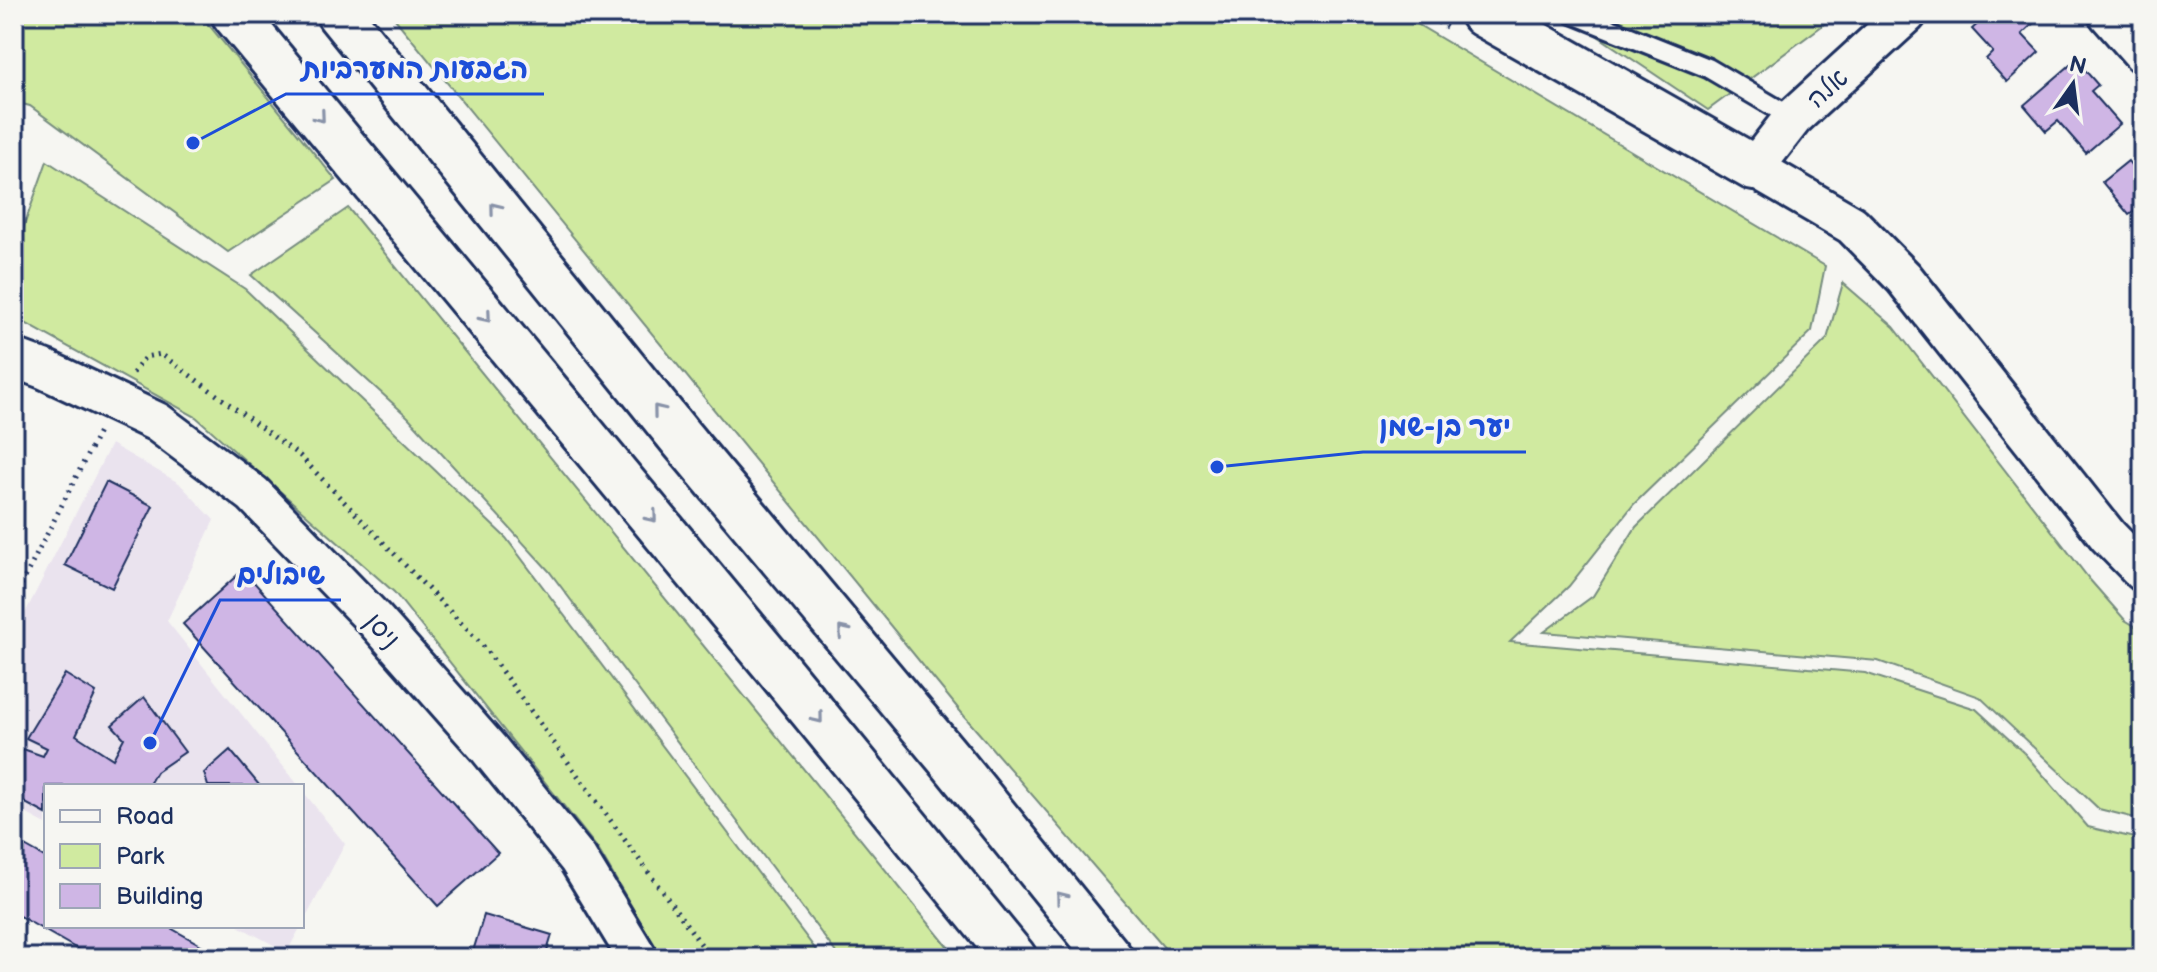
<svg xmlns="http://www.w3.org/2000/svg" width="2157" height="972" viewBox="0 0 2157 972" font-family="'Balsamiq Sans','Playpen Sans Hebrew',sans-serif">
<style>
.built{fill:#eae3ee}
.green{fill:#d0eaa0;stroke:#768c7f;stroke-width:2}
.building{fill:#cfb6e5;stroke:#1b2f5e;stroke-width:2}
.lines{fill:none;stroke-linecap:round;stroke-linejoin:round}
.lane-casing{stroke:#1b2f5e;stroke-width:24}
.street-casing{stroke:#1b2f5e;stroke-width:44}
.secondary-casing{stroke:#1b2f5e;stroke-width:50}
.highway-casing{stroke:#1b2f5e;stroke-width:50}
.path{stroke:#1b2f5e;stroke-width:5;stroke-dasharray:2 6;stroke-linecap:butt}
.lane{stroke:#f6f6f2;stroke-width:18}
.street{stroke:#f6f6f2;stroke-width:38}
.secondary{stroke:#f6f6f2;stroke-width:44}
.highway{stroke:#f6f6f2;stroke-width:44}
.oneway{stroke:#8892a8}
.labels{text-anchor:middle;stroke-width:7;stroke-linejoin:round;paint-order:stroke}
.street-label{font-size:26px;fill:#1b2f5e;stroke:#f6f6f2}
.leader{fill:none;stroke:#1d4ed8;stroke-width:3}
.callout-dot{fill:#1d4ed8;stroke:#f6f6f2;stroke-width:3}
.callout-label{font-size:28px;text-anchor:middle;font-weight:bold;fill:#1d4ed8;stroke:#f6f6f2;stroke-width:7;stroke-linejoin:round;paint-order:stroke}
</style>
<rect width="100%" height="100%" fill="#f6f6f2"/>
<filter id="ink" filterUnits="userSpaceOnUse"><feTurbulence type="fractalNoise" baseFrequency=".0125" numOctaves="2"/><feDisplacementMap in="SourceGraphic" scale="16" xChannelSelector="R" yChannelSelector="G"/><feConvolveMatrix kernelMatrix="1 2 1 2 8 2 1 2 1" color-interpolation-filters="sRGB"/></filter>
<g filter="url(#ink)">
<g class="built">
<polygon points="111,444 179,483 214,520 167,621 299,786 46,786 46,824 14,807 14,635"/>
<polygon points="302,790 345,844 302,925"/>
<polygon points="238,926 301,926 287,952"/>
</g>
<g class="green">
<polygon points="14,14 200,14 336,180 228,252 30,106 14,102"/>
<polygon points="391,14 1400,14 1825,266 1812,331 1634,504 1569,586 1510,642 1865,673 1976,709 2025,754 2088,827 2143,840 2143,958 1173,958 965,717"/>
<polygon points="1565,14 1838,14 1708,110"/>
<polygon points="47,161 245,289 506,538 822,958 662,958 598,849 394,592 196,417 14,317 14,254"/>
<polygon points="348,208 957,958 840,958 549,571 408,417 251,275"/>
<polygon points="1843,283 1894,327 2090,580 2125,620 2143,631 2143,820 2099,809 1980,697 1878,661 1544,632 1593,596 1636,527 1827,339"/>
</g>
<g class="building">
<polygon points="1989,14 2043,14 2022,34 2039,52 2007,82 1986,59 1993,52 1972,29"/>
<polygon points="2076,60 2098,85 2091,91 2120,124 2086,153 2058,121 2046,131 2024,105"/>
<polygon points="2128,161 2138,174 2143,170 2143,205 2129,215 2102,182"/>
<polygon points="106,482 153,506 112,588 65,565"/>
<polygon points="243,570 498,853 438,906 183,624"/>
<polygon points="65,674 96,693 76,735 113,759 124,738 112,725 144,697 185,752 156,772 148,786 46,786 46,814 14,797 14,763 23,749 43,756 47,748 26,738"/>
<polygon points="230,750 260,786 208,786 204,773"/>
<polygon points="14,840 46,858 46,926 167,926 224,958 93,958 14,913"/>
<polygon points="484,915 552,935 545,958 471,958"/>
</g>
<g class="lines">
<g class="lane-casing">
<polyline id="lane" points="1573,14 1708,68 1793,118"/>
</g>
<g class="street-casing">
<g id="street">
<polyline points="1907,14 1793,118 1754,168 1852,225 1904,278 2108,536 2143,572"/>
<polyline points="2108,14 2143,54"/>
<polyline points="14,358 46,370 157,422 253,494 375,620 489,749 578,859 638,958"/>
</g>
</g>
<g class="secondary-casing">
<polyline id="secondary" points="1483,14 1754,168"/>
</g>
<g class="highway-casing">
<g id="highway">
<polyline points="234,14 777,668 1014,958"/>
<polyline points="339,14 680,437 950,760 1110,958"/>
</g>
</g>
<g class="path">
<polyline points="1424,14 1450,29"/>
<polyline points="133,373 145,357 161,354 300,456 484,647 711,958"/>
<polyline points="14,599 100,430"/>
</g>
<use href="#lane" class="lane"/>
<use href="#street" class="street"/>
<use href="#secondary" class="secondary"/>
<use href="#highway" class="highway"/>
</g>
<defs><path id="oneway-chevron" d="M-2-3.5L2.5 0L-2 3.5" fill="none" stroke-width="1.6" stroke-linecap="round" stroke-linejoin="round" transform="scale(2)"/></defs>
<g class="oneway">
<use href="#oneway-chevron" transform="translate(320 117) rotate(50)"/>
<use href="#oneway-chevron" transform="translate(495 208) rotate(-129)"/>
<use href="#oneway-chevron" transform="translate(486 317) rotate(50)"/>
<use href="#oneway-chevron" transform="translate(658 410) rotate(-129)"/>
<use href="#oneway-chevron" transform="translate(652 517) rotate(50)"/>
<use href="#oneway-chevron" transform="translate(843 631) rotate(-130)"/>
<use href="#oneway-chevron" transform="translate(818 718) rotate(51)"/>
<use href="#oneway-chevron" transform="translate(1061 897) rotate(-129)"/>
</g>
</g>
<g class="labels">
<g class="street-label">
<text transform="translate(1827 88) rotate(-42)" y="9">אלה</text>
<text transform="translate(383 630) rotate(48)" y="9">ניסן</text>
</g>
</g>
<path class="leader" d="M193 143L286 94H544M1217 467L1363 452H1526M150 743L220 600H341"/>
<g class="callout-dot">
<circle cx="193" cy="143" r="8"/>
<circle cx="1217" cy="467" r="8"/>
<circle cx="150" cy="743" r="8"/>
</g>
<g class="callout-label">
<text x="415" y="78">הגבעות המערביות</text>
<text x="1445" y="436">יער בן-שמן</text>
<text x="281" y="584">שיבולים</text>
</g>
<rect width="2157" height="972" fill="none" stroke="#f6f6f2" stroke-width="48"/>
<rect x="24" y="24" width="2109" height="924" fill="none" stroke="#1b2f5e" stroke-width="3" filter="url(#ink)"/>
<rect x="44" y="784" width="260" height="144" fill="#f6f6f2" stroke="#9ea6b7" stroke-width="2"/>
<rect x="60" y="810" width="40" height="12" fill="#f6f6f2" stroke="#9ea6b7" stroke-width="2"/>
<text x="116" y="824" font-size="24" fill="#1b2f5e">Road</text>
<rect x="60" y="844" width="40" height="24" fill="#d0eaa0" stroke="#9ea6b7" stroke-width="2"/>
<text x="116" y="864" font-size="24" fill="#1b2f5e">Park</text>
<rect x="60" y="884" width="40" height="24" fill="#cfb6e5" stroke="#9ea6b7" stroke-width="2"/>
<text x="116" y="904" font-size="24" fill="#1b2f5e">Building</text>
<g transform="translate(2073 84) rotate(14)" stroke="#f6f6f2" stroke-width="6" paint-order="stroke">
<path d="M0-6L14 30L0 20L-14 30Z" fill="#1b2f5e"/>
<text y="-12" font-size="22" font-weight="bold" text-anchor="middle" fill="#1b2f5e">N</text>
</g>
</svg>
